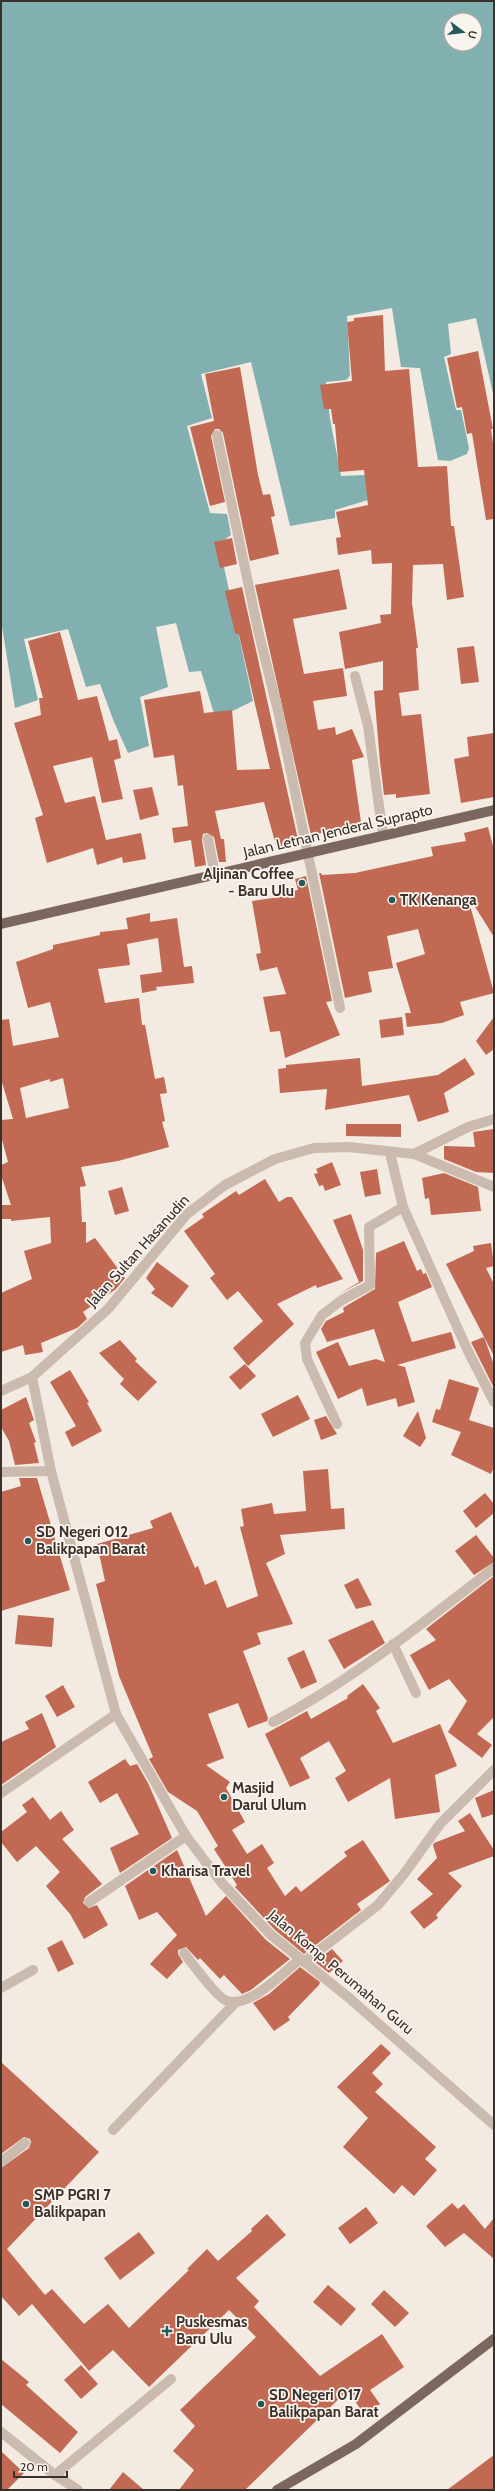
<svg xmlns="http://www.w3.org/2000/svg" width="495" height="2491" viewBox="0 0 495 2491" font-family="Cabin,sans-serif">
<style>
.water{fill:#82afaf;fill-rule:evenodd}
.building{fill:#c16952;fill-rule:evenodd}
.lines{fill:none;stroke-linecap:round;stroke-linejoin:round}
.minor{stroke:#cbbaae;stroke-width:10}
.major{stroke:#7b675e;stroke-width:10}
.poi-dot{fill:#23595a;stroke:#faf4ef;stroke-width:1.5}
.labels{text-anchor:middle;stroke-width:3.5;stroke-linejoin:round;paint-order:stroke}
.street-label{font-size:15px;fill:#3a302c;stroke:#faf4ef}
.poi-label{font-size:15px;font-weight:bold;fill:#3a302c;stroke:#faf4ef;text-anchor:start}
</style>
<rect width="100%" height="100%" fill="#f3eae2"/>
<path class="water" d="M 1,1 L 494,1 L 494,398 L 476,318 L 448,324 L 451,354 L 444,357 L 456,410 L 461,410 L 469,448 L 467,454 L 450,461 L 438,460 L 420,368 L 401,367 L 392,308 L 347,316 L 350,376 L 346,380 L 326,382 L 330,419 L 341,476 L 366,475 L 368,500 L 335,510 L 335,518 L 290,526 L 251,362 L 201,374 L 212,418 L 187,426 L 210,513 L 227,514 L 231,535 L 219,544 L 253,701 L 224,715 L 215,717 L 201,671 L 189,672 L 176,623 L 156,627 L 168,687 L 140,697 L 149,746 L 128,753 L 114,722 L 100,684 L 86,687 L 68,629 L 24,639 L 38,700 L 15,708 L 1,620 ZM 451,20 L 475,20 L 475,44 L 451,44 Z"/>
<g class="building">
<polygon points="383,315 385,371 409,369 418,467 447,466 451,526 454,526 464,597 447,600 443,564 413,565 412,603 418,648 416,648 419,690 399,693 402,716 421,714 430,794 396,798 396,794 384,795 380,762 374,691 383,690 383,661 345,669 339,632 381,623 380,615 391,614 392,563 372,564 371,550 338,555 336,538 341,537 336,512 368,505 364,470 339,472 335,424 333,424 331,409 324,409 320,385 352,381 347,322 354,321 354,318"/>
<polygon points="478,351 493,429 491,429 494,451 494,519 486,520 472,433 467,434 462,407 457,408 447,358"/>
<polygon points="240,367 258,475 263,495 270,494 275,516 271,517 279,554 250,561 223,433 219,429 215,429 211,436 225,502 210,506 190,427 214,421 205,374"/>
<polygon points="232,538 237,564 220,568 214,542"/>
<polygon points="339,569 347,609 293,619 304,674 343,668 347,696 313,701 318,730 335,727 336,735 352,729 364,757 352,760 362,829 344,833 344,829 311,835 255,585"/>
<polygon points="242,587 299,844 277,849 264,802 215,811 221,839 224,839 226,862 219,862 214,837 207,833 203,834 202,840 206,865 195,867 191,840 174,843 172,828 188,826 183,785 178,786 174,755 154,758 144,700 200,691 204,713 232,710 237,770 270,769 239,635 235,633 225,591"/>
<polygon points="60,632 78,700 97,696 109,741 117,739 121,758 114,760 123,799 102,803 92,757 53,766 65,803 95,796 106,840 141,833 146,859 123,863 122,857 97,865 93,848 47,863 35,818 43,815 14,723 41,715 39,698 43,698 28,641"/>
<polygon points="474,646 479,682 461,684 457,648"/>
<polygon points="494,733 494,797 461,803 454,759 469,756 467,737"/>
<polygon points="152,787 159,815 140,820 133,790"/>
<polygon points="488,827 494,850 494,937 467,894 494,993 460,1002 464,1015 442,1023 407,1027 405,1013 411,1013 396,963 425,954 418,929 387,936 393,968 368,972 372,992 345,998 319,873 321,873 322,875 355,873 433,856 431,847 466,841 464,833"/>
<polygon points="306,876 332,1001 326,1002 340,1035 285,1058 280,1031 270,1032 263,997 286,994 277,967 260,971 256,954 261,953 252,901 286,896 285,892 298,890 295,879"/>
<path d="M 150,913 L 150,922 L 177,918 L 184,967 L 192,966 L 194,983 L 156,987 L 157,990 L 142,993 L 140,975 L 162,972 L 158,938 L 127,944 L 130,965 L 98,969 L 105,1003 L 139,998 L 142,1025 L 145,1025 L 155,1079 L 164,1077 L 167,1093 L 160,1094 L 165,1121 L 162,1122 L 169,1147 L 118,1161 L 81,1167 L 86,1186 L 80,1187 L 82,1222 L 86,1222 L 86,1243 L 95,1238 L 125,1278 L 116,1289 L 83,1312 L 87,1319 L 77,1328 L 41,1343 L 43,1352 L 25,1355 L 23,1345 L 1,1352 L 1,1293 L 32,1279 L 24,1251 L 51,1243 L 50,1217 L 11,1221 L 11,1219 L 1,1219 L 1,1205 L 11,1205 L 1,1175 L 1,1165 L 8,1162 L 1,1136 L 1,1120 L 13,1119 L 1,1079 L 1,1020 L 9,1019 L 13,1046 L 59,1037 L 50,1002 L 28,1008 L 16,962 L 53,949 L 53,945 L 100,935 L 100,932 L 128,929 L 126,918 ZM 63,1078 L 69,1108 L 26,1118 L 20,1088 L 50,1079 L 50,1082 Z"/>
<polygon points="402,1017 404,1035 381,1038 379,1020"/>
<polygon points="494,1017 494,1049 486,1055 476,1041"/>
<polygon points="360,1058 362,1086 438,1075 465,1058 475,1074 444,1093 449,1112 418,1122 409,1095 325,1110 327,1089 280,1093 278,1069 286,1068 286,1065"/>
<polygon points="346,1124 401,1124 401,1137 346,1136"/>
<polygon points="494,1129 494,1173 476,1172 444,1159 444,1146 475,1147 473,1132"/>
<polygon points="332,1162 341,1185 325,1191 323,1185 319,1186 314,1174 318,1173 316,1169"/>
<polygon points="377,1169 381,1194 365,1197 360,1172"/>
<polygon points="444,1173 478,1187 481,1211 431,1215 429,1198 425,1199 422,1178"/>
<polygon points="265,1179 279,1202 287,1197 292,1197 343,1279 317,1288 316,1285 277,1304 294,1324 248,1366 233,1348 263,1321 238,1291 227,1300 210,1278 215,1274 184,1231 204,1217 202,1214 236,1191 239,1195"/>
<polygon points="122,1187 129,1211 115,1215 108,1191"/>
<polygon points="351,1214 363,1250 363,1281 339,1294 359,1282 333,1220"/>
<polygon points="404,1241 417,1271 421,1269 423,1274 426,1273 432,1287 398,1302 412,1342 451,1332 456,1348 397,1365 405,1367 415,1402 398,1407 396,1398 367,1406 362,1388 338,1399 316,1352 338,1342 349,1366 376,1359 385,1362 374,1329 327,1342 321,1329 326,1321 344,1312 343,1308 346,1306 375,1289 376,1253"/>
<polygon points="491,1243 494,1266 486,1268 494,1284 494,1356 446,1264 474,1251 473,1246"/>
<polygon points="157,1262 189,1286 172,1308 151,1293 155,1289 146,1278"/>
<polygon points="484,1337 494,1365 494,1388 471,1342"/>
<polygon points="120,1340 137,1359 135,1361 157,1382 138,1401 120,1384 124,1379 99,1353"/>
<polygon points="245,1364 256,1376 240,1390 229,1377"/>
<polygon points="70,1370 89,1402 87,1403 102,1431 72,1447 65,1432 76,1426 50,1382"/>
<polygon points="449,1379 479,1388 469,1420 494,1428 494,1467 491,1474 451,1455 461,1432 432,1422 436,1409 440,1410"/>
<polygon points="298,1395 310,1419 273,1437 261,1414"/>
<polygon points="26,1397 34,1420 29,1423 36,1442 34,1443 39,1463 15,1465 9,1441 1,1427 1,1410"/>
<polygon points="418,1411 426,1438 420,1447 403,1436"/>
<polygon points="326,1416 337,1434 321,1440 314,1420"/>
<polygon points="328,1469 331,1509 344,1508 345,1529 280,1535 285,1554 266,1563 293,1624 257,1633 261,1644 243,1651 268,1718 267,1721 248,1728 238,1703 208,1714 224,1758 206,1765 230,1782 226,1788 245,1822 232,1830 247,1854 262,1844 274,1863 267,1868 285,1896 296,1886 301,1892 347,1856 344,1852 363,1840 390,1881 357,1904 361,1910 304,1954 275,1930 235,1887 237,1885 214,1849 218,1846 197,1811 168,1792 149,1759 153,1757 119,1676 96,1584 105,1581 97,1544 153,1528 150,1521 171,1512 195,1568 198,1566 205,1585 216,1580 227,1608 258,1596 240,1527 244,1526 241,1509 272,1503 274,1514 306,1511 303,1471"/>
<polygon points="19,1478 37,1478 70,1590 1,1611 1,1492 21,1486"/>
<polygon points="485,1493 494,1504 494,1513 476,1528 463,1511"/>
<polygon points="476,1535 494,1558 494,1562 474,1575 455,1551"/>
<polygon points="494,1576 494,1717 477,1734 492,1745 482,1758 448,1732 467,1701 449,1679 429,1690 410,1655 436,1640 426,1629"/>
<polygon points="358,1578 372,1605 356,1609 344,1585"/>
<polygon points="18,1615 54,1618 52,1647 15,1644"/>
<polygon points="373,1620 385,1643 344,1669 328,1640"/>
<polygon points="304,1650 317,1682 301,1689 287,1658"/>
<polygon points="363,1684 380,1708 376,1711 393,1743 440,1724 457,1766 435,1775 440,1812 395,1819 390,1778 348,1802 335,1778 346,1771 329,1741 300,1758 310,1778 290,1787 265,1734 307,1711 311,1719 348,1698 347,1696"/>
<polygon points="63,1685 75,1707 57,1717 45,1696"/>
<polygon points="42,1713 56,1747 1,1785 1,1742 29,1729 25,1722"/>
<polygon points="125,1759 130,1766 137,1764 148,1783 172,1838 120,1873 110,1848 139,1834 117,1793 100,1803 88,1782"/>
<polygon points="494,1790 494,1814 482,1818 475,1798"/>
<polygon points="33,1797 50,1820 61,1811 74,1830 62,1839 102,1884 85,1897 83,1903 89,1908 97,1905 108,1925 84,1939 70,1914 46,1886 60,1872 36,1846 17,1862 1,1842 1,1832 27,1812 22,1805"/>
<polygon points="470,1813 494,1850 494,1856 448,1873 462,1886 436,1915 438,1918 424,1929 410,1912 433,1894 417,1879 437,1858 433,1845 434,1843 465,1831 458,1821"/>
<polygon points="177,1850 206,1916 226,1896 266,1940 290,1959 251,1990 242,1994 224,1975 220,1979 200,1958 198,1960 186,1947 178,1950 178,1954 183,1962 167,1979 150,1964 177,1935 157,1912 139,1920 125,1886"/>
<polygon points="62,1940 74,1964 58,1972 47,1948"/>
<polygon points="332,1949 343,1961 329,1973 315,1962"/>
<polygon points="300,1967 320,1982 319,1985 288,2017 290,2020 274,2031 253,2003 269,1994"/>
<polygon points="381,2044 391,2053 372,2073 383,2084 375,2092 436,2147 425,2159 437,2170 414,2196 402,2185 394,2194 343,2147 368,2118 337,2087"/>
<polygon points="1,2062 99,2152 7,2249 45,2295 52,2289 84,2324 108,2304 129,2328 189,2270 187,2269 207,2249 218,2261 252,2231 251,2229 267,2214 286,2235 236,2278 259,2301 254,2307 320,2376 382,2334 404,2367 370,2390 380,2404 364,2415 348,2390 245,2490 179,2490 194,2470 173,2451 195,2426 180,2410 256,2337 229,2310 149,2387 113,2350 89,2371 32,2304 19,2316 1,2296 1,2168 29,2148 31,2142 30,2139 24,2137 1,2154"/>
<polygon points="452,2203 458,2209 464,2204 485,2229 494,2218 494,2259 464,2233 445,2247 426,2226"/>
<polygon points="366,2207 378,2223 350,2244 338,2228"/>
<polygon points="139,2232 155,2253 120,2280 104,2258"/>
<polygon points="328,2285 356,2309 341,2326 313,2302"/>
<polygon points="384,2290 409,2313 395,2327 371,2304"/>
<polygon points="1,2359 29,2382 26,2385 78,2432 60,2453 1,2404"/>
<polygon points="81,2365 98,2384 81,2399 64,2380"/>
<polygon points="1,2451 24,2473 7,2490 1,2490"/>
<polygon points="494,2455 494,2490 447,2490"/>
<polygon points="123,2472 144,2490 109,2490"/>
</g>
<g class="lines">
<g class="minor">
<polyline points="217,435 258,630 279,715 340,1008"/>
<polyline points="355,676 368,726 383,835"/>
<polyline points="208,839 215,875"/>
<polyline points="390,1153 403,1207 468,1351 494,1402"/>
<polyline points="414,1154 468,1127 494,1119"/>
<polyline points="32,1377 51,1471 116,1714 186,1836 221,1882 271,1935 348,1997 494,2125"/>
<polyline points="1,1391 32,1377 108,1309 187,1214 225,1185 275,1159 314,1148 348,1147 414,1154 494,1187"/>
<polyline points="337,1424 307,1359 305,1343 322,1315 342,1300 370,1285 369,1227 403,1207"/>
<polyline points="1,1472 51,1471"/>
<polyline points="393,1644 416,1693"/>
<path d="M 273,1722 C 352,1680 423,1623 494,1568"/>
<polyline points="1,1793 116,1714"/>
<polyline points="89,1902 186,1836"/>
<path d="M 184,1953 C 192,1963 216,1996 225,2000 C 247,2011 284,1972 300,1959"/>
<polyline points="304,1962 378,1905 404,1874 440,1824 494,1770"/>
<polyline points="1,1988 33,1970"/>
<polyline points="113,2130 235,2003"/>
<polyline points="1,2162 25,2143"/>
<polyline points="1,2432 55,2475 78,2490"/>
<polyline points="55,2475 171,2379"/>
</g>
<g class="major">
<polyline points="1,924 494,810"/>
<polyline points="277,2490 356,2444 494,2339"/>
</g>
</g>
<g class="poi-dot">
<circle cx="302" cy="883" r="4"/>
<circle cx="392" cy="900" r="4"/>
<circle cx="28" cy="1541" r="4"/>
<circle cx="224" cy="1797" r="4"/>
<circle cx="153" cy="1871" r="4"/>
<circle cx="26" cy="2204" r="4"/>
<path d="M165 2325h4v4h4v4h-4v4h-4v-4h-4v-4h4z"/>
<circle cx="261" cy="2404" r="4"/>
</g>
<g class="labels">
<g class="street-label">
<text transform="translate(338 831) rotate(-13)" y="5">Jalan Letnan Jenderal Suprapto</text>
<text transform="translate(138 1251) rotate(-48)" y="5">Jalan Sultan Hasanudin</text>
<text transform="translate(341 1972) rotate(40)" y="5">Jalan Komp. Perumahan Guru</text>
</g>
<g class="poi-label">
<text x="294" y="879" text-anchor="end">Aljinan Coffee<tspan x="294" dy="17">- Baru Ulu</tspan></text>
<text x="400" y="905">TK Kenanga</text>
<text x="36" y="1537">SD Negeri 012<tspan x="36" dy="17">Balikpapan Barat</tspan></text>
<text x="232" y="1793">Masjid<tspan x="232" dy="17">Darul Ulum</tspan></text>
<text x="161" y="1876">Kharisa Travel</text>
<text x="34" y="2200">SMP PGRI 7<tspan x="34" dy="17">Balikpapan</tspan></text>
<text x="176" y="2327">Puskesmas<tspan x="176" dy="17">Baru Ulu</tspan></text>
<text x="269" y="2400">SD Negeri 017<tspan x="269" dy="17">Balikpapan Barat</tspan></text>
</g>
</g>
<rect width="495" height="2491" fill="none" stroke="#3a302c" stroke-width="4"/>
<g transform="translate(463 32) rotate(105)"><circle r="19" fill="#faf4ef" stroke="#ada6a1"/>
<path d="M0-3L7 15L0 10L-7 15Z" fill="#23595a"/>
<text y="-6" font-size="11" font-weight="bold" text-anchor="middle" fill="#3a302c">U</text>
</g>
<path d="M14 2471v6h53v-6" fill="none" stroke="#3a302c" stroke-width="2"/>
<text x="20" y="2471" font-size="12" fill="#3a302c" stroke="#faf4ef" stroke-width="3" paint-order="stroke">20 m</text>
</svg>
